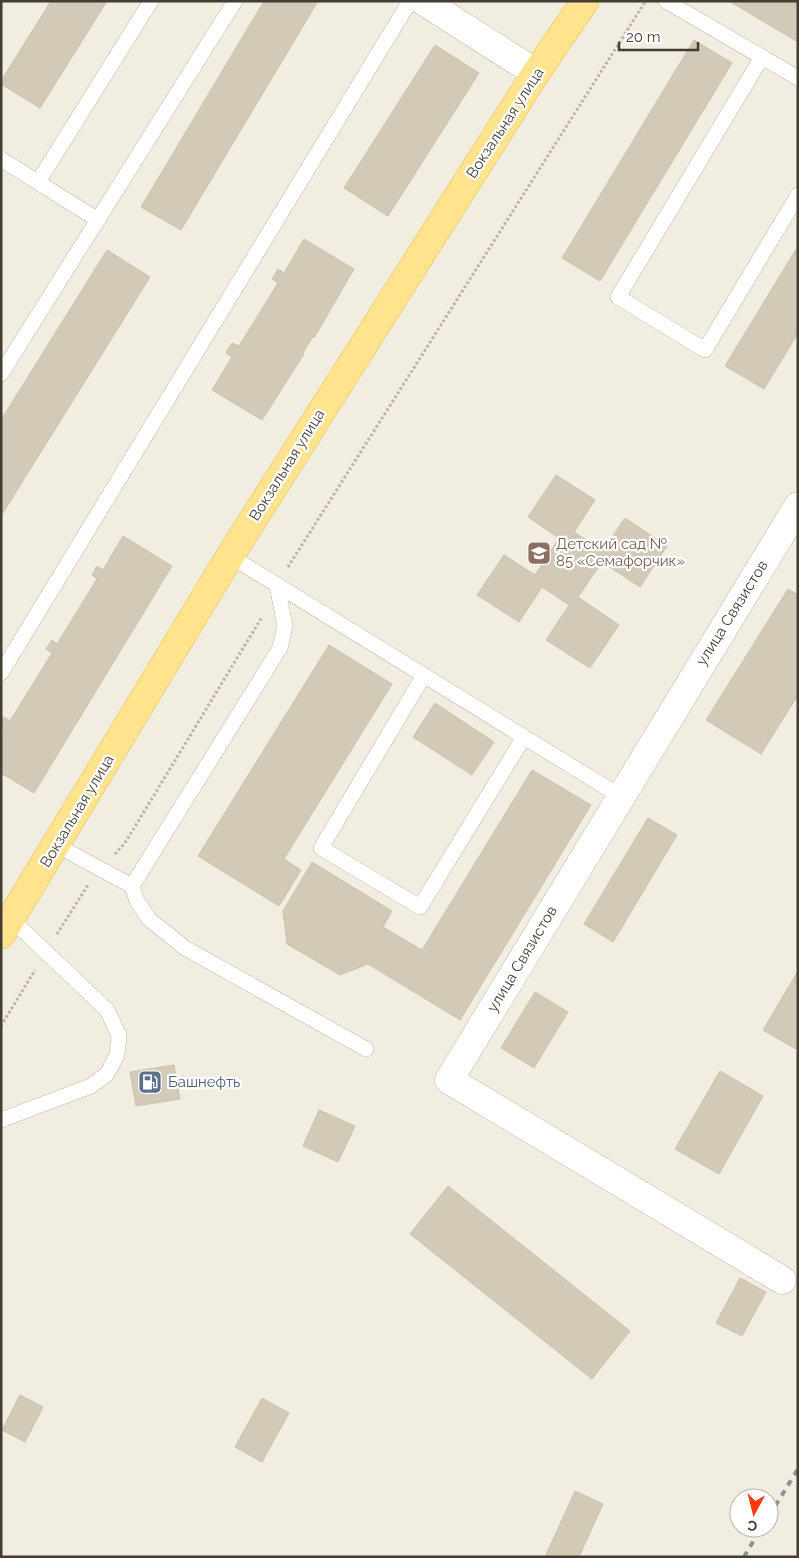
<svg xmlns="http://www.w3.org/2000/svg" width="799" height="1558" viewBox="0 0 799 1558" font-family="Raleway,sans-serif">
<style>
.building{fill:#d3c9b7;stroke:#cec1aa}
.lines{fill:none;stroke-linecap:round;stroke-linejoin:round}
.service-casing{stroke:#c0b8a7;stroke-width:16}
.minor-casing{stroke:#c0b8a7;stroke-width:29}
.primary-casing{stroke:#e6c25b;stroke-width:29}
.path{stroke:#bfb295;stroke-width:3;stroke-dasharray:2.5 2.5;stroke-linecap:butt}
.service{stroke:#fff;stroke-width:15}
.minor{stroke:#fff;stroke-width:28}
.primary{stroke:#ffe38d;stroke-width:28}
.rail{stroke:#929292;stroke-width:4;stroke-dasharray:6 6;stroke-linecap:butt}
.labels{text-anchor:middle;stroke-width:4.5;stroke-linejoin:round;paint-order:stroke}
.street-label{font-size:15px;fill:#433d32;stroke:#fff}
.education-label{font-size:15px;fill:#785e54;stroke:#fff;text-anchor:start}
.service-label{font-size:15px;fill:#4e5e75;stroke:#fff;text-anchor:start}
</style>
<rect width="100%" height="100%" fill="#f1ede1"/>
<g class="building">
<polygon points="51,1 107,1 40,108 1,84 1,81"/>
<polygon points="264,1 318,1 181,230 141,207"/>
<polygon points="729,1 798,1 798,42"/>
<polygon points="694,40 732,63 600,281 562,258"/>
<polygon points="435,45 479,73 388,216 344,188"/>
<polygon points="304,239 354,269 314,338 313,336 303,353 304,354 262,420 212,390 232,357 226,353 232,343 239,346 278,283 272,279 278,269 284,273"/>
<polygon points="798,246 798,333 764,389 725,366"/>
<polygon points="107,250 150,277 1,516 1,420"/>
<polygon points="556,475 595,500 574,532 603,551 625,518 667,546 640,587 602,562 578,597 619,625 590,668 546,640 569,605 542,587 519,622 477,595 504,555 535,575 559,538 528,517"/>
<polygon points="123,536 172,566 34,793 1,773 1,736 4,731 1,729 1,722 4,717 10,721 52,653 46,649 52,640 57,644 97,579 92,575 97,566 103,570"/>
<polygon points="788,589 798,595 798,695 761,754 706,720"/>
<polygon points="329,645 392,684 284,859 301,870 279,906 198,856"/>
<polygon points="435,703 494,742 472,775 413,737"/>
<polygon points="532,770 591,805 460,1020 368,964 340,975 287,944 283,911 312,862 392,911 383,927 422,950"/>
<polygon points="648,818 677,835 613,942 584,924"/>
<polygon points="798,971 798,1045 796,1049 763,1030"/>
<polygon points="535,992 568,1012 534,1068 501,1048"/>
<polygon points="174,1065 180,1099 136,1106 130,1072"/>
<polygon points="720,1071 763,1096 719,1174 675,1149"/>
<polygon points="319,1110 355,1126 338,1162 303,1146"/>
<polygon points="448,1186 630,1331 592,1379 410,1234"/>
<polygon points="740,1278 766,1292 742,1336 716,1323"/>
<polygon points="20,1395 43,1407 25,1442 2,1430"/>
<polygon points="262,1398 289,1413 262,1462 235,1447"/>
<polygon points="575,1491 603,1504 579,1557 545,1557"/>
</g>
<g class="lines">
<g class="service-casing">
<g id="service">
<polyline points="666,1 798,78"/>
<polyline points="762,57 618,297 705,350 798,195"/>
<polyline points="1,159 98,220"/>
<polyline points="38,182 151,1"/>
<polyline points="1,374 235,1"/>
<polyline points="230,556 620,796"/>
<polyline points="277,585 285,626 280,648 132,886 137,901 149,919 185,948 366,1049"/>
<polyline points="1,673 410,1"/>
<polyline points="424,675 321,848 420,907 524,737"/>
<polyline points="56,845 132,886"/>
<polyline points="1,1120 91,1086 107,1074 117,1055 119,1035 107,1010 11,919"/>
</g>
</g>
<g class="minor-casing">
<g id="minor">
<polyline points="423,1 536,73"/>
<polyline points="782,1280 449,1080 798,506"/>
</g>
</g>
<g class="primary-casing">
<polyline id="primary" points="1,935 230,556 536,73 585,1"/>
</g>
<g class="path">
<polyline points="288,567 645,2"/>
<polyline points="115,854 125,843 262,617"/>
<polyline points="57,934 88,885"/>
<polyline points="1,1026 35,970"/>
</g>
<use href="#service" class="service"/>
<use href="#minor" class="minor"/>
<use href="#primary" class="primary"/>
<g class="rail">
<polyline points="769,1516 798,1469"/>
<polyline points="744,1557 761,1528"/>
</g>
</g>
<defs>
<g id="school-square" transform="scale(1.25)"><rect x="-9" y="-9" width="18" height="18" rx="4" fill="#8d6e63" stroke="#fff"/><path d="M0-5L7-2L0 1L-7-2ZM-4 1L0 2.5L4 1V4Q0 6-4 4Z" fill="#fff"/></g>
<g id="fuel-square" transform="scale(1.25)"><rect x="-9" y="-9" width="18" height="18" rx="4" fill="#5c6f8a" stroke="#fff"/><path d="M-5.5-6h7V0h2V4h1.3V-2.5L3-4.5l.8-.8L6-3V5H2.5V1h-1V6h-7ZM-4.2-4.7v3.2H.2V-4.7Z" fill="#fff"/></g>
</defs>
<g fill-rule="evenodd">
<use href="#school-square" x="539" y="553"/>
<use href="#fuel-square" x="150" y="1082"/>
</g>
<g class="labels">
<g class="street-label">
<text transform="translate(505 123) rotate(-57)" y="5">Вокзальная улица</text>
<text transform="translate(287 465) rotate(-58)" y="5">Вокзальная улица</text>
<text transform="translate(732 613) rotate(-58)" y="5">улица Связистов</text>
<text transform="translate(77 811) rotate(-59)" y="5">Вокзальная улица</text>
<text transform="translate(522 959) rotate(-59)" y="5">улица Связистов</text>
</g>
<g class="education-label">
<text x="556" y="549">Детский сад №<tspan x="556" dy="17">85 «Семафорчик»</tspan></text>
</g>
<g class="service-label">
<text x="168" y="1087">Башнефть</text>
</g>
</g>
<rect width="799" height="1558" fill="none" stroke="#433d32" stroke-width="5"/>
<g transform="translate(754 1513) rotate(187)"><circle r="24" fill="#ffffff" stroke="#b4b1ad"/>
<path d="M0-4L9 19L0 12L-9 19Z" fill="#ff390b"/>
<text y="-8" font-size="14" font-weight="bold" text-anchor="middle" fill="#433d32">С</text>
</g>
<path d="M619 42v8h79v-8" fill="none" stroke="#433d32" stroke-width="2.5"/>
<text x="626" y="42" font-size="15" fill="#433d32" stroke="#ffffff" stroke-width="4" paint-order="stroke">20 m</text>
</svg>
